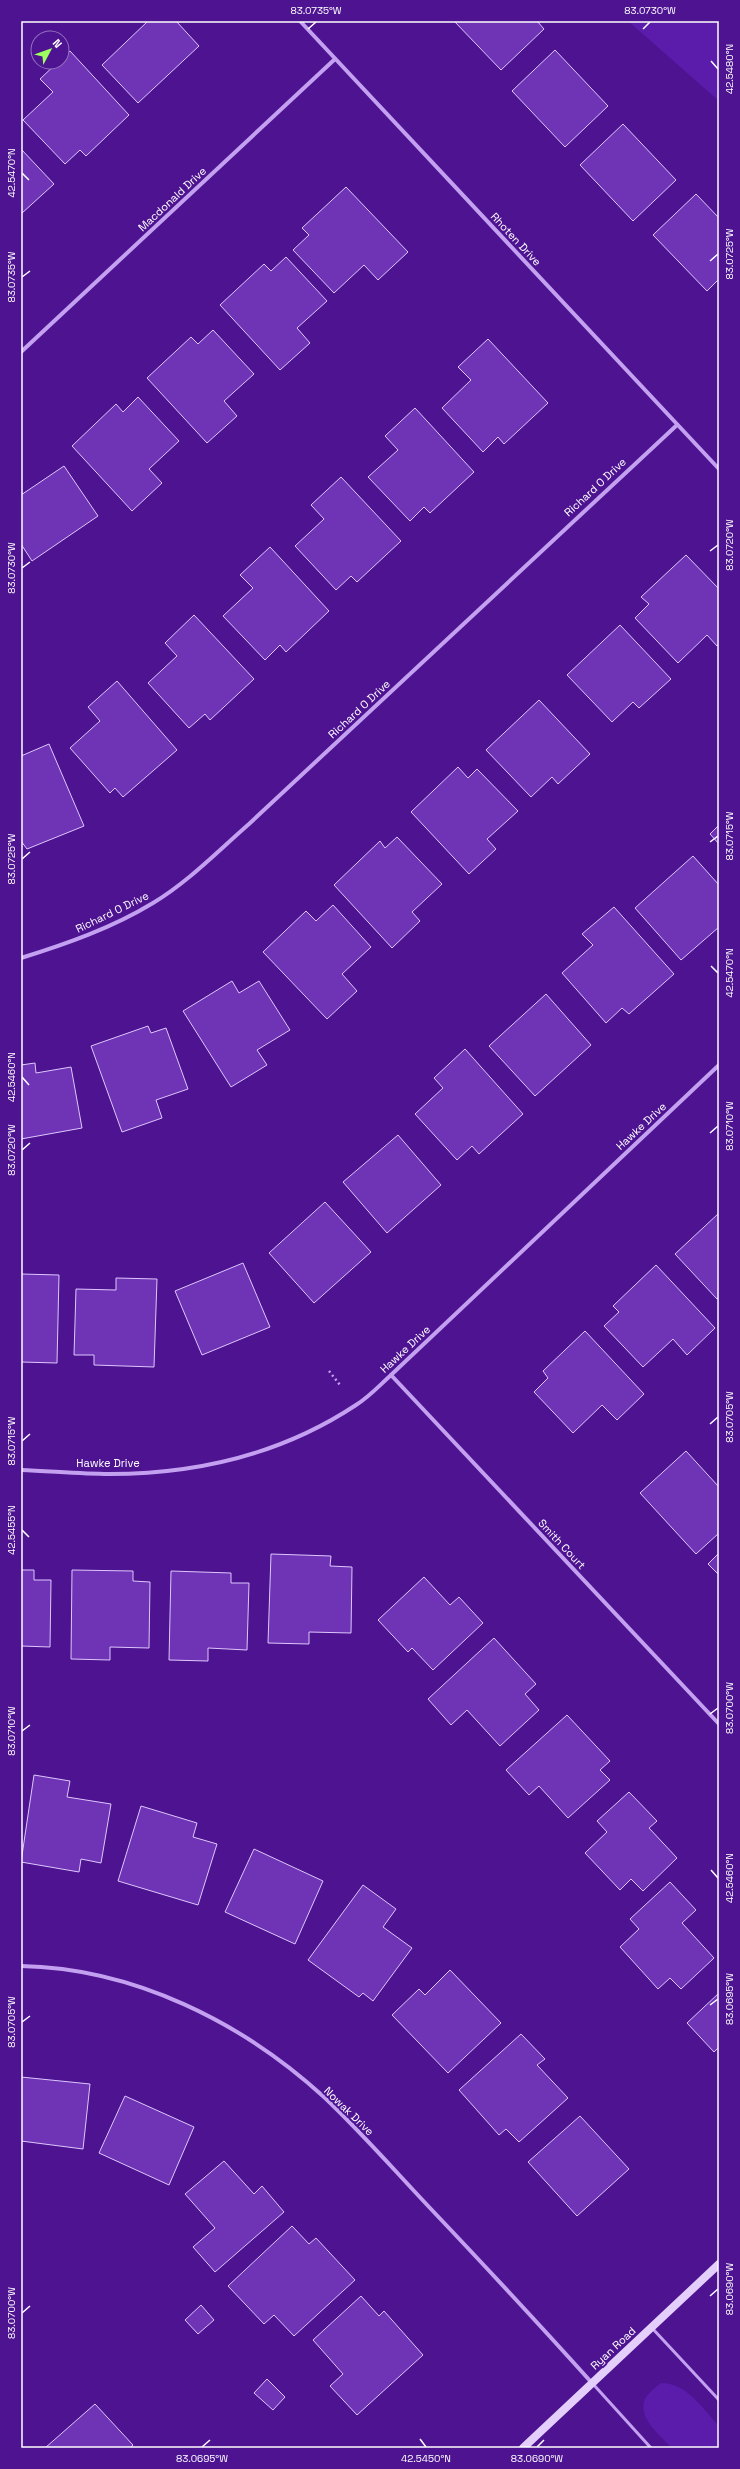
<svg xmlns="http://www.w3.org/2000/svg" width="740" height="2469" viewBox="0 0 740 2469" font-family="'Space Grotesk',sans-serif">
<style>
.green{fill:#5b1bab}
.building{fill:#6f33b6;stroke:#dec7fc}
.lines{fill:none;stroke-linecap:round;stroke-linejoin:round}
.path{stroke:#c4a0f1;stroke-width:2.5;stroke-dasharray:2 3;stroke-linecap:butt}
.service{stroke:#c4a0f1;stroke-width:3}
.minor{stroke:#c4a0f1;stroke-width:4}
.secondary{stroke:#e3cefc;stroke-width:8}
.ticks{fill:none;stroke:#fff;stroke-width:1.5}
.labels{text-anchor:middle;stroke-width:4;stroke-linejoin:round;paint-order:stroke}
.street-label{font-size:11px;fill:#fff;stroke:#4d1391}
.neatline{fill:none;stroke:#fff;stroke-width:1.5}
.ticks-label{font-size:10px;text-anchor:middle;fill:#fff}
</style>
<rect width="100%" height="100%" fill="#4d1391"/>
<g class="green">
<polygon points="628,21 719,21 719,101"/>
<path d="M 661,2383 C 687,2383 702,2408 719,2426 L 719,2448 L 672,2448 C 660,2435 637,2418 645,2399 C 648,2393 656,2387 661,2383 Z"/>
</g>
<g class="building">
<polygon points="148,21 176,21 199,46 138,103 102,65"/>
<polygon points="454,21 537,21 544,29 501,70"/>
<polygon points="555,50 608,106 565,147 512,91"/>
<polygon points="70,51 129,115 86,156 80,150 65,164 23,120 53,92 40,79 58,62 62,62 62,58"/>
<polygon points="623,124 676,180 633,221 580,165"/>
<polygon points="21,149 54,184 21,214"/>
<polygon points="346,187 408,252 378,280 364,265 334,293 293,250 309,235 302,228"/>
<polygon points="696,194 719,218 719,279 707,291 653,235"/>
<polygon points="286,257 327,301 297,328 310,343 280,370 220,305 264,264 271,271"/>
<polygon points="213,330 254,374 224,401 237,416 207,443 147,378 191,337 198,344"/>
<polygon points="488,339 548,403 504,444 498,437 483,452 442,408 471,380 458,367"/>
<polygon points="138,397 179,441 149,469 162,483 132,511 72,446 116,404 123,412"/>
<polygon points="415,408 474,472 430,513 424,507 410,521 368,477 398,450 385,436"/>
<polygon points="64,466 98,516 32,561 21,544 21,495"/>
<polygon points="341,477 401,541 357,582 351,576 336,590 295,546 324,519 311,505"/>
<polygon points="270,547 329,611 286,652 280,645 265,660 223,616 253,588 240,575"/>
<polygon points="686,555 719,589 719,644 717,646 707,635 678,663 635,618 649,604 641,597"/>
<polygon points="194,615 254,679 210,720 205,714 189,728 148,683 177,656 165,643"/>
<polygon points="620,625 671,679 639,708 633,702 612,722 567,675"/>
<polygon points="117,681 177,750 123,797 115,788 110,793 70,748 100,721 88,707"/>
<polygon points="539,700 590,754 558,784 552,777 531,797 486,750"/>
<polygon points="49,744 84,826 27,849 21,841 21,756"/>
<polygon points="458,767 468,778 477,769 518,811 487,839 496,849 469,874 411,812"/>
<polygon points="719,825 719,844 710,834"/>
<polygon points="397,837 442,884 412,912 420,921 392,948 334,885 380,841 385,848"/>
<polygon points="693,856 719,885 719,927 681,960 635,908"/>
<polygon points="333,905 371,947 342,974 357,991 327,1019 263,952 306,911 316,921"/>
<polygon points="614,907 674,974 629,1014 622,1008 606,1023 562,973 593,945 582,934"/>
<polygon points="232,981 239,993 259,981 290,1030 257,1050 267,1065 231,1087 183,1011"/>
<polygon points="546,994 591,1045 535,1096 489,1046"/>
<polygon points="148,1026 151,1033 166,1028 188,1089 156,1100 162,1118 122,1132 91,1046"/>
<polygon points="465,1049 523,1114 479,1154 472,1146 457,1160 415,1114 443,1088 434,1078"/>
<polygon points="35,1063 36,1073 71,1067 82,1128 21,1139 21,1065"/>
<polygon points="398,1135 441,1185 387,1233 343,1182"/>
<polygon points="325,1202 371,1252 314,1303 269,1253"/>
<polygon points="719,1213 719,1297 717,1299 675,1254"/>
<polygon points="243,1263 270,1327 202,1355 175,1291"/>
<polygon points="656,1265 715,1328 687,1355 673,1339 643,1367 604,1326 619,1312 613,1306"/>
<polygon points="21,1274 59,1275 57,1363 21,1362"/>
<polygon points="116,1278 157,1279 154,1367 94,1365 94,1355 74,1355 76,1289 116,1290"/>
<polygon points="585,1331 644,1394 617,1420 602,1405 573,1433 534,1392 548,1378 543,1371"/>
<polygon points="686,1451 719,1487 719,1533 696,1554 640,1493"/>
<polygon points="719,1553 719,1575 708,1564"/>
<polygon points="271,1554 331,1556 330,1566 352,1567 351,1633 309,1632 309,1644 268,1643"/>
<polygon points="21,1570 34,1570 34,1580 51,1580 50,1647 21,1646"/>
<polygon points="72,1570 133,1571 133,1581 150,1582 149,1648 110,1647 110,1660 71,1659"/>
<polygon points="171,1571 231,1573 231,1583 249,1583 247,1650 208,1648 208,1661 169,1660"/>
<polygon points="424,1577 450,1605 459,1597 483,1623 433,1670 412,1648 408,1652 378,1620"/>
<polygon points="494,1638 536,1684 525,1694 539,1710 500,1746 467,1710 451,1725 428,1699"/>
<polygon points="567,1715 610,1761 600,1770 610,1780 568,1818 539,1786 529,1795 506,1770"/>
<polygon points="34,1775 70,1781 67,1797 111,1804 101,1863 81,1859 79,1872 21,1862"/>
<polygon points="629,1792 657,1821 649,1828 677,1858 643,1891 631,1879 620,1890 585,1853 607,1832 597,1821"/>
<polygon points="141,1806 197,1823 193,1837 217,1844 198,1905 118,1881"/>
<polygon points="254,1849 323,1881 295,1944 225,1912"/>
<polygon points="670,1882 696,1910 682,1923 714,1958 681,1989 670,1978 658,1989 620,1947 639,1929 630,1919"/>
<polygon points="363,1885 396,1909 383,1927 412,1948 373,2001 363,1993 359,1997 308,1960"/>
<polygon points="450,1970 501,2023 448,2073 392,2015 419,1989 425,1995"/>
<polygon points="719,1993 719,2047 714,2052 687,2023"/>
<polygon points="521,2034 545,2059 537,2065 568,2098 519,2142 506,2129 499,2135 459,2090"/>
<polygon points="21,2077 90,2084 83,2149 21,2141"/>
<polygon points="125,2096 194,2127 169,2185 99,2153"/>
<polygon points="580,2116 629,2169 577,2216 528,2162"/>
<polygon points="224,2161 254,2194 262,2186 284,2212 215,2272 193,2247 215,2228 185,2194"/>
<polygon points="292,2226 309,2244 316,2238 355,2280 294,2336 274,2315 264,2324 228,2286"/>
<polygon points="361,2296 379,2316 384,2311 423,2355 357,2415 330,2386 343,2374 313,2340"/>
<polygon points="201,2305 214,2320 198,2334 185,2320"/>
<polygon points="267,2379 285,2397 273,2410 254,2393"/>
<polygon points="95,2404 133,2445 130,2448 45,2448"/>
</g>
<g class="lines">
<polyline class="path" points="329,1371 340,1385"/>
<g class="service">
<polyline points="652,2328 719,2400"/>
<polyline points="593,2384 651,2448"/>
</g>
<g class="minor">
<polyline points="300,21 719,469"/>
<polyline points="21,352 335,59"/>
<path d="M 21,958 C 66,944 112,928 153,903 C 188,882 218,851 249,824 L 677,425"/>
<polyline points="391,1375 719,1724"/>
<path d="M 21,1470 C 50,1471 80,1474 109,1474 C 197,1474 282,1454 356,1405 C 369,1397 380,1385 391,1375 L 719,1065"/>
<path d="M 21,1966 C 133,1968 242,2022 324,2097 C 361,2132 395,2171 430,2208 C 485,2266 539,2324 592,2383"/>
</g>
<polyline class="secondary" points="523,2448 719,2264"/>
</g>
<path class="ticks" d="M 308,29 L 316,22M 643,29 L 650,22M 711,61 L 718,69M 22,173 L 29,180M 710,261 L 718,254M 22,277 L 30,271M 710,551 L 718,545M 22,568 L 30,562M 710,842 L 718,836M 22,859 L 30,852M 711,966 L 718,973M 22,1077 L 29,1085M 710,1133 L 718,1126M 22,1150 L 30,1143M 710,1424 L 718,1417M 22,1441 L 30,1434M 22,1530 L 29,1537M 710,1714 L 718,1708M 22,1731 L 30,1725M 711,1870 L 718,1878M 710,2005 L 718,1999M 22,2022 L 30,2016M 710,2296 L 718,2289M 22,2313 L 30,2306M 420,2439 L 426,2447M 202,2447 L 210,2440M 537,2447 L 544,2440"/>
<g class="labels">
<g class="street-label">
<text transform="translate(172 199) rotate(-43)" y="4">Macdonald Drive</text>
<text transform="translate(516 239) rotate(47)" y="4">Rhoten Drive</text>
<text transform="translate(595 487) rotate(-43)" y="4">Richard O Drive</text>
<text transform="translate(359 709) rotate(-43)" y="4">Richard O Drive</text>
<text transform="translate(112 912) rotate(-26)" y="4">Richard O Drive</text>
<text transform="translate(641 1126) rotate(-43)" y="4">Hawke Drive</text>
<text transform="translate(405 1349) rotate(-43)" y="4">Hawke Drive</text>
<text x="108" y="1467">Hawke Drive</text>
<text transform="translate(562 1544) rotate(47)" y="4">Smith Court</text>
<text transform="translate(349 2111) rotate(44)" y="4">Nowak Drive</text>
<text transform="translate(613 2348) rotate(-43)" y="4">Ryan Road</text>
</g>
</g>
<rect width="740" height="2469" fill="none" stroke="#4d1391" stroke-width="44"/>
<g transform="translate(50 50) rotate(49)"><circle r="19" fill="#4d1391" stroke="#9471bd"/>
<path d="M0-3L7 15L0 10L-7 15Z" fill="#9eff60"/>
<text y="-6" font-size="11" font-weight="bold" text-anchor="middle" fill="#ffffff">N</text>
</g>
<rect x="22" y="22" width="696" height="2425" class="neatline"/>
<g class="ticks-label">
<text x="316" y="14">83.0735°W</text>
<text x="650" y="14">83.0730°W</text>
<text transform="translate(729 69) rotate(-90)" y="4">42.5480°N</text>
<text transform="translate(11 173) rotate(-90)" y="4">42.5470°N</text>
<text transform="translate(729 254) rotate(-90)" y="4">83.0725°W</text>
<text transform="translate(11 277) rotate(-90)" y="4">83.0735°W</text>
<text transform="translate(729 545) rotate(-90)" y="4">83.0720°W</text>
<text transform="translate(11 568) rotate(-90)" y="4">83.0730°W</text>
<text transform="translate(729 836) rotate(-90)" y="4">83.0715°W</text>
<text transform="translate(11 859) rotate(-90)" y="4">83.0725°W</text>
<text transform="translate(729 973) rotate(-90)" y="4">42.5470°N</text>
<text transform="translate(11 1077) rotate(-90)" y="4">42.5460°N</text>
<text transform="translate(729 1126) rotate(-90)" y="4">83.0710°W</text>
<text transform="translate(11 1150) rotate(-90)" y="4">83.0720°W</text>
<text transform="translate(729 1417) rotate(-90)" y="4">83.0705°W</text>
<text transform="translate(11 1441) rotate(-90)" y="4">83.0715°W</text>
<text transform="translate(11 1530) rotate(-90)" y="4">42.5455°N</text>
<text transform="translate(729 1708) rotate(-90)" y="4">83.0700°W</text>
<text transform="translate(11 1731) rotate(-90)" y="4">83.0710°W</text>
<text transform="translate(729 1878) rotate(-90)" y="4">42.5460°N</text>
<text transform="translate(729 1999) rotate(-90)" y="4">83.0695°W</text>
<text transform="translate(11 2022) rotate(-90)" y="4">83.0705°W</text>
<text transform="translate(729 2289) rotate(-90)" y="4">83.0690°W</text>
<text transform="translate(11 2313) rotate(-90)" y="4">83.0700°W</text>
<text x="202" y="2462">83.0695°W</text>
<text x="426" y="2462">42.5450°N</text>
<text x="537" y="2462">83.0690°W</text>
</g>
</svg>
